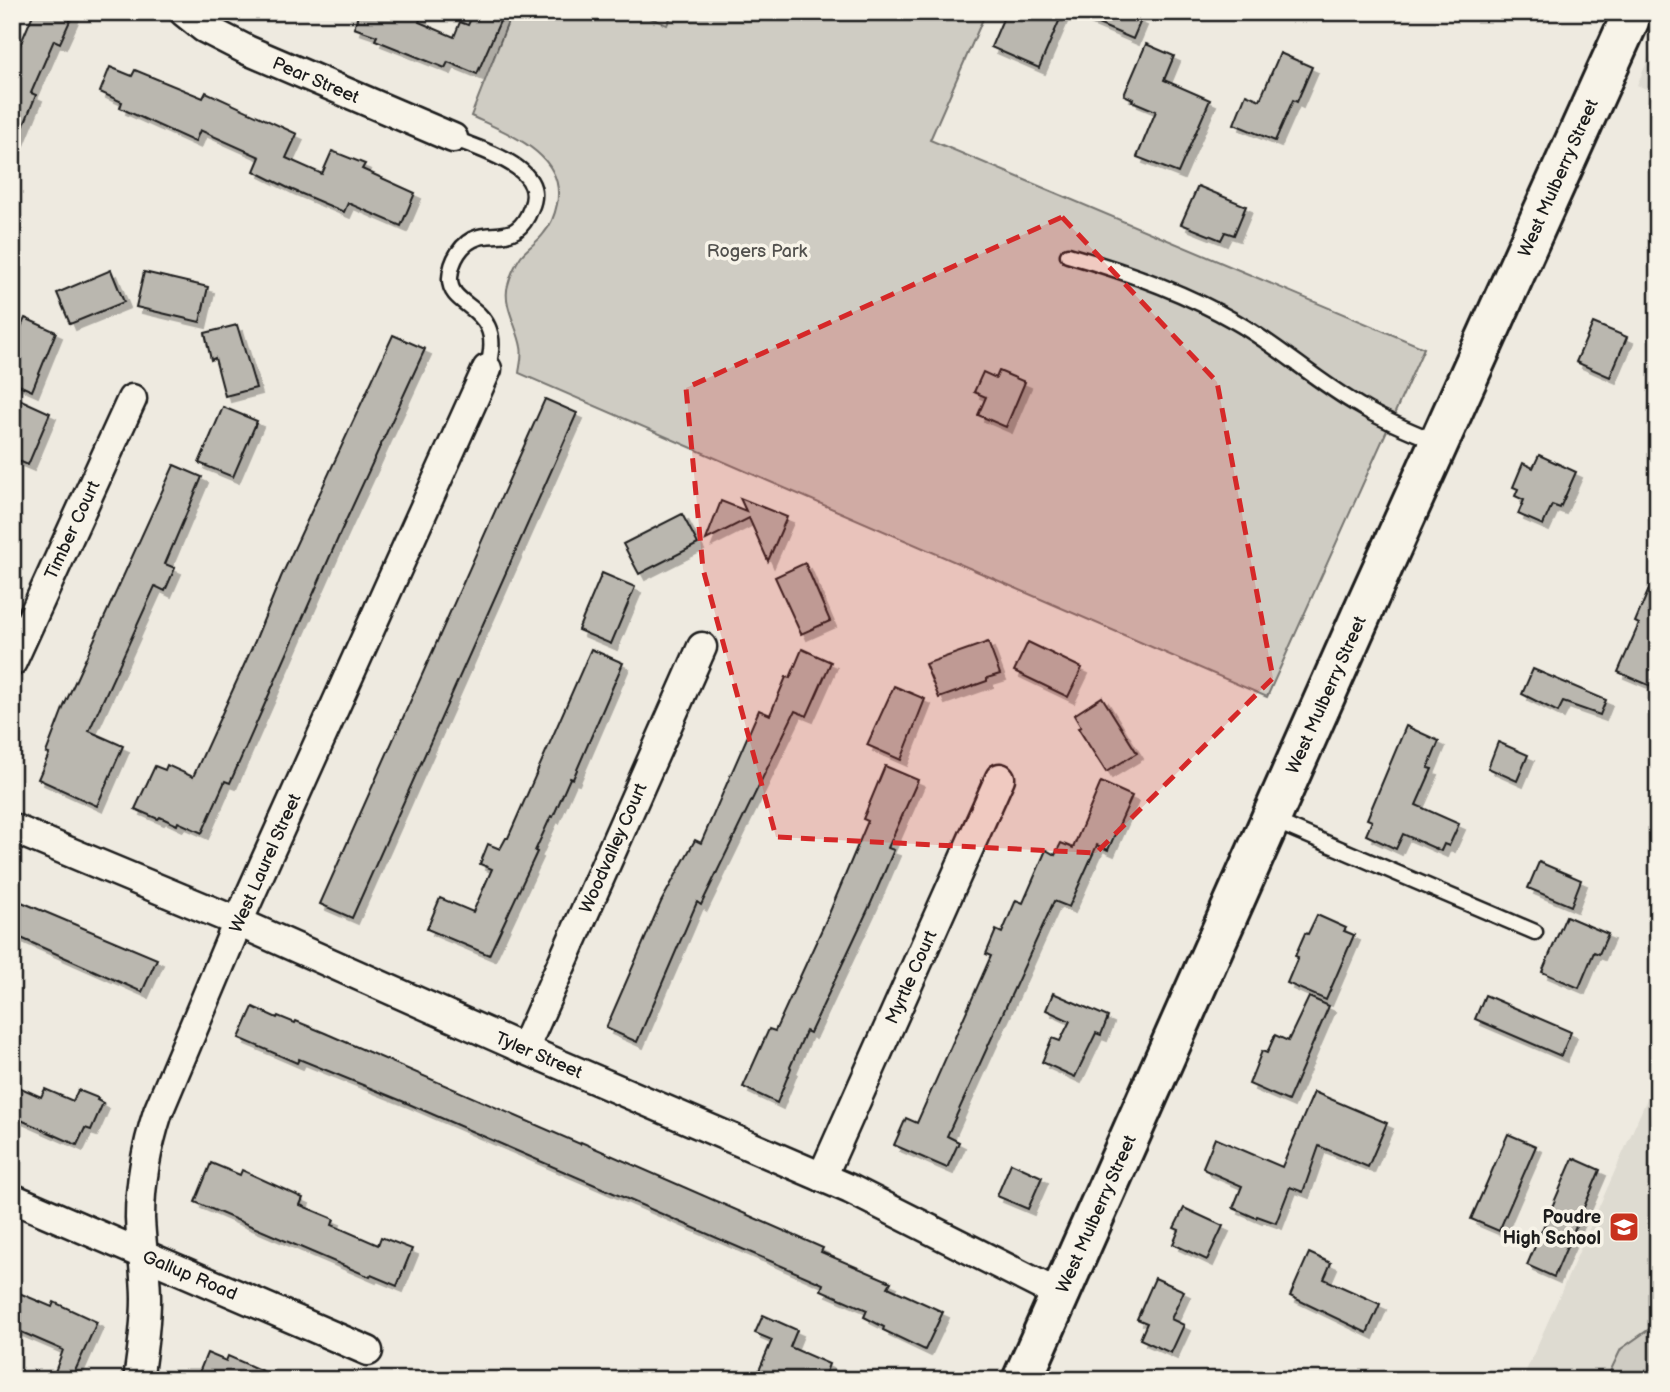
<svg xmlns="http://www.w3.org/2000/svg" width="1670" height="1392" viewBox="0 0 1670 1392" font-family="'Balsamiq Sans',sans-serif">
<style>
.built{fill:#dedbd1}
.green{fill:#cfccc3;stroke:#767470;stroke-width:2}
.building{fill:#bab7af;stroke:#1c1c1c;stroke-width:2;filter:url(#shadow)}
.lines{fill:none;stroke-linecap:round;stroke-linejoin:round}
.service-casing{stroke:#1c1c1c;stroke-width:19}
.minor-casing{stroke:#1c1c1c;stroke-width:33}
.primary-casing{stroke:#1c1c1c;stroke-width:44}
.service{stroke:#f7f3e8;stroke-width:14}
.minor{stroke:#f7f3e8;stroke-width:28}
.primary{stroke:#f7f3e8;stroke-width:38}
.marked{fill:#d62828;fill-opacity:0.2;stroke:#d62828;stroke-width:5;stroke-dasharray:14 9;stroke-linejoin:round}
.labels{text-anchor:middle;stroke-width:7;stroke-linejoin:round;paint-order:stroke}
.street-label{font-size:18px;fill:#1c1c1c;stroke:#f7f3e8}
.park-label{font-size:18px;fill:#52514e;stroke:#f7f3e8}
.poi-label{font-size:18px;font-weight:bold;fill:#1c1c1c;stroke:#f7f3e8;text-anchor:end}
</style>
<defs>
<filter id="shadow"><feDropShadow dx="6" dy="6" stdDeviation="0" flood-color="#0004"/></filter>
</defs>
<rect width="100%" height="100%" fill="#eeeae0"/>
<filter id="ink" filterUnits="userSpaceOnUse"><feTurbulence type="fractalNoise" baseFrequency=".0143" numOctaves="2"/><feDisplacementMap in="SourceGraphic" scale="14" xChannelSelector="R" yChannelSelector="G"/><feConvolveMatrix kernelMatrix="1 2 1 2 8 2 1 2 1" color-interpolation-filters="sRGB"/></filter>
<g filter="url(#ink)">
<g class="built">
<polygon points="1658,37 1658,94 1637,85"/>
<polygon points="1658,1074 1658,1380 1522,1380"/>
</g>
<g class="green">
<path d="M 512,12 L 637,12 L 667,25 L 673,12 L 986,12 L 930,140 L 1424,348 L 1267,697 L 519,373 C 520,365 523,355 521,347 C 518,328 502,304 508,285 C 510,276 516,263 521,256 C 528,247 538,242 544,233 C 551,225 555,214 557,204 C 567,154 507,133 471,116 Z"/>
<polygon points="1658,1323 1658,1380 1606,1380 1621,1349"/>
</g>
<g class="building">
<polygon points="34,12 74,12 60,43 54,40 31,93 36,95 13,152 12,64"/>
<polygon points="359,12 423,12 419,22 454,37 460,22 468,25 474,12 504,12 477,74 448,62 445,68 375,40 377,36 354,28"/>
<polygon points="1006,12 1063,12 1039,68 991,47"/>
<polygon points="1070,12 1123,12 1141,20 1133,39"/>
<polygon points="1146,44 1174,56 1164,80 1210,100 1178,173 1137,157 1156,111 1132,101 1133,99 1124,95"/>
<polygon points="1280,53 1312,67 1297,102 1293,100 1275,141 1234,124 1246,94 1260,100"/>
<polygon points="110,67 132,76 135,70 203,98 206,92 297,134 286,158 322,174 332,151 365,164 362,169 415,193 401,226 348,203 344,212 288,188 254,171 260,157 200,130 195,142 120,108 122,102 100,92"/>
<polygon points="1198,186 1246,206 1234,235 1225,232 1221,240 1181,224"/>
<polygon points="111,270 124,302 70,324 57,293"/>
<polygon points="144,272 208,287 200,322 136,307"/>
<polygon points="25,318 56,332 32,391 12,382 12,347"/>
<polygon points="1593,323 1627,337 1610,377 1576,362"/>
<polygon points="237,325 256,388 225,396 215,358 211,360 205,333"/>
<polygon points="393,335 425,349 342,529 230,783 225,781 202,833 178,822 177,825 160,817 158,819 135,809 155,766 165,770 167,765 193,777 255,641 281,577"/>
<polygon points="999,371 1025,382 1006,427 978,415 986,397 974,392 983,372 996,378"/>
<polygon points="19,399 50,413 28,465 12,458 12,414"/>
<polygon points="545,399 577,413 352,918 320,904"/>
<polygon points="223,407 257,421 233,477 199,463"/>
<polygon points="1539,455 1576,472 1560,508 1552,505 1543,525 1518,514 1524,500 1515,496 1518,489 1513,487 1523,463 1533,468"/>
<polygon points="174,465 202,477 165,564 175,568 165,591 155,586 89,731 123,746 97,806 38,779 49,754 46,753 64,706"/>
<polygon points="740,498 787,517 768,561 749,518 706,540 721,501 746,511"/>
<polygon points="682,514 698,544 639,574 623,544"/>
<polygon points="805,563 830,621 801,634 775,577"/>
<polygon points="1658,568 1658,689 1618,672 1639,624 1635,622"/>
<polygon points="602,573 635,587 611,644 578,630"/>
<polygon points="988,642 1000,674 987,678 987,681 939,698 925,664"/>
<polygon points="1028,642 1082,668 1068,697 1014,671"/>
<polygon points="591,649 623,663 573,779 570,778 553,817 551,816 535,851 537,852 489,955 427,929 440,898 473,912 492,869 480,864 488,844 500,849 506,838 508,838"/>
<polygon points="802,649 831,662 807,716 795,711 701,905 697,902 637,1042 606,1028 661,902 695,840 701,843 759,710 770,715 786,677 790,678"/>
<polygon points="1533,669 1606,700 1600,715 1563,702 1558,712 1522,694"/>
<polygon points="894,686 925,699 901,760 867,745"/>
<polygon points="1102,697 1137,753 1106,772 1078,728 1081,727 1074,715"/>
<polygon points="1406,726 1439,741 1428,768 1432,769 1416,805 1459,824 1449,846 1444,844 1441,851 1403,834 1396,849 1366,835 1372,821 1367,819"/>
<polygon points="1498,742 1528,755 1517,781 1488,768"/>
<polygon points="885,766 918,780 888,848 894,850 871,903 810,1033 806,1031 790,1067 791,1068 777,1103 743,1087 769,1029 775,1031 828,916 868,821 863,819"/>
<polygon points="1101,782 1132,796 1108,850 1097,845 1069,907 1054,901 947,1136 959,1142 947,1168 894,1145 906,1118 917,1123 991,956 986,954 996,930 1002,933 1016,900 1023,903 1046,850 1055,855 1061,843 1073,848"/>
<polygon points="1539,862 1581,880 1571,906 1528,888"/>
<polygon points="12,898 157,959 142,992 12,934"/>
<polygon points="1317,915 1346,928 1344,931 1354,935 1326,1000 1287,983 1298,957 1295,956 1305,933 1308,934"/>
<polygon points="1566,916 1608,934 1599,954 1594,952 1579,988 1542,972"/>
<polygon points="1053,993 1108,1017 1101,1035 1096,1033 1075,1077 1042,1062 1052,1038 1060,1041 1070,1021 1046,1010"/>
<polygon points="1485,995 1571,1032 1561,1056 1475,1019"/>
<polygon points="1309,997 1329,1006 1288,1101 1249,1084 1262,1051 1267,1053 1275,1035 1288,1041"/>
<polygon points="253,1007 277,1018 278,1016 295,1023 296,1021 325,1033 580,1144 581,1142 823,1248 821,1252 891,1282 888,1287 943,1312 925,1350 883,1330 884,1327 864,1317 867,1310 821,1290 823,1284 402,1101 299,1059 297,1063 239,1038"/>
<polygon points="12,1084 41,1097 45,1089 73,1101 78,1090 98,1098 97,1100 103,1103 91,1130 85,1128 77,1145 12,1116"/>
<polygon points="1314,1092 1387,1123 1368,1167 1319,1146 1303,1192 1290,1187 1276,1223 1257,1216 1256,1218 1233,1208 1242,1186 1205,1170 1203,1167 1215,1138 1282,1167"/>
<polygon points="1508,1134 1536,1146 1499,1231 1471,1219"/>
<polygon points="1573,1158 1600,1170 1554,1277 1527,1265"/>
<polygon points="211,1163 240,1175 242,1170 303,1198 300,1205 334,1219 332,1225 378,1245 381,1237 412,1249 397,1286 371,1275 370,1277 195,1202"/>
<polygon points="1011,1163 1042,1177 1028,1209 997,1196"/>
<polygon points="1184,1208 1223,1226 1207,1260 1173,1244 1179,1230 1174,1228"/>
<polygon points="1309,1253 1331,1263 1324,1279 1380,1304 1367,1333 1290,1296"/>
<polygon points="1155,1278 1184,1291 1171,1319 1184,1325 1171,1353 1140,1339 1147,1323 1137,1319"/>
<polygon points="12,1290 52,1307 54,1302 97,1322 71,1380 52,1380 63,1350 12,1328"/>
<polygon points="763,1315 797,1330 790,1347 829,1364 823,1380 755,1380 772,1340 755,1333"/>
<polygon points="207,1353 226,1361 228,1356 283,1380 196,1380"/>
</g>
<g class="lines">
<g class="service-casing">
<g id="service">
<path d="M 453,138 C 480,150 549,167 531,208 C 528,216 523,225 516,230 C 505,237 492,234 479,237 C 461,242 451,261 450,278 C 448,311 508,304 487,369"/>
<path d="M 1068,255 C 1125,271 1184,292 1236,322 C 1280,347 1317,382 1360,406 C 1384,421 1411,431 1437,442"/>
<polyline points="1272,820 1535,932"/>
</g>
</g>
<g class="minor-casing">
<g id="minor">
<polyline points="184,12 204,28 247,50 453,138"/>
<polyline points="12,662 132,399"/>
<polyline points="12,828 238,922 524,1049 850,1189 1060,1295"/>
<polyline points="524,1049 702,647"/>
<polyline points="822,1177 1000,778"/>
<polyline points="12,1198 368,1351"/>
<path d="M 138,1380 C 142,1353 146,1326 146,1299 C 146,1272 141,1245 140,1218 C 140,1182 147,1146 158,1112 L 238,922 L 487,369"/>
</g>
</g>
<g class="primary-casing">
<polyline id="primary" points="1022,1380 1367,602 1633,12"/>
</g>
<use href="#service" class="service"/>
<use href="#minor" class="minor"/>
<use href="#primary" class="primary"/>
</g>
</g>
<path class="marked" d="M 1062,217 L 1217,382 L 1273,678 L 1096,853 L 776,837 L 703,569 L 686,388 Z"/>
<defs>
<g id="school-square" transform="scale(1.575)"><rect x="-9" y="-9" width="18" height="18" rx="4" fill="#c8321e" stroke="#f7f3e8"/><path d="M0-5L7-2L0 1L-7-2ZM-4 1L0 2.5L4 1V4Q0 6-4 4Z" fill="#fff"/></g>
</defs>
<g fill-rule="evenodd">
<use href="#school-square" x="1624" y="1227"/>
</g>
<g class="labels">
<g class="street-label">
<text transform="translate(316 80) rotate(23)" y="6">Pear Street</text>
<text transform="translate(1558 178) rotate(-66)" y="6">West Mulberry Street</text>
<text transform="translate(72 530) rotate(-65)" y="6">Timber Court</text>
<text transform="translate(1326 695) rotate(-66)" y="6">West Mulberry Street</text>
<text transform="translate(613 848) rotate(-66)" y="6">Woodvalley Court</text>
<text transform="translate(265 863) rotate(-66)" y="6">West Laurel Street</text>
<text transform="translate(911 977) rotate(-66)" y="6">Myrtle Court</text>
<text transform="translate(539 1055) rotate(23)" y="6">Tyler Street</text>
<text transform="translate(1096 1214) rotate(-66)" y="6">West Mulberry Street</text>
<text transform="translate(190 1275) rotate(23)" y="6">Gallup Road</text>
</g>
<g class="park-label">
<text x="757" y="257">Rogers Park</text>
</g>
<g class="poi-label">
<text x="1601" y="1223">Poudre<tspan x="1601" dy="21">High School</tspan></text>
</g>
</g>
<rect width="1670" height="1392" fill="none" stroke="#f7f3e8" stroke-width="42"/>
<rect x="21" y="21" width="1628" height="1350" fill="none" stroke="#1c1c1c" stroke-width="2.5" filter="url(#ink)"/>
</svg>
